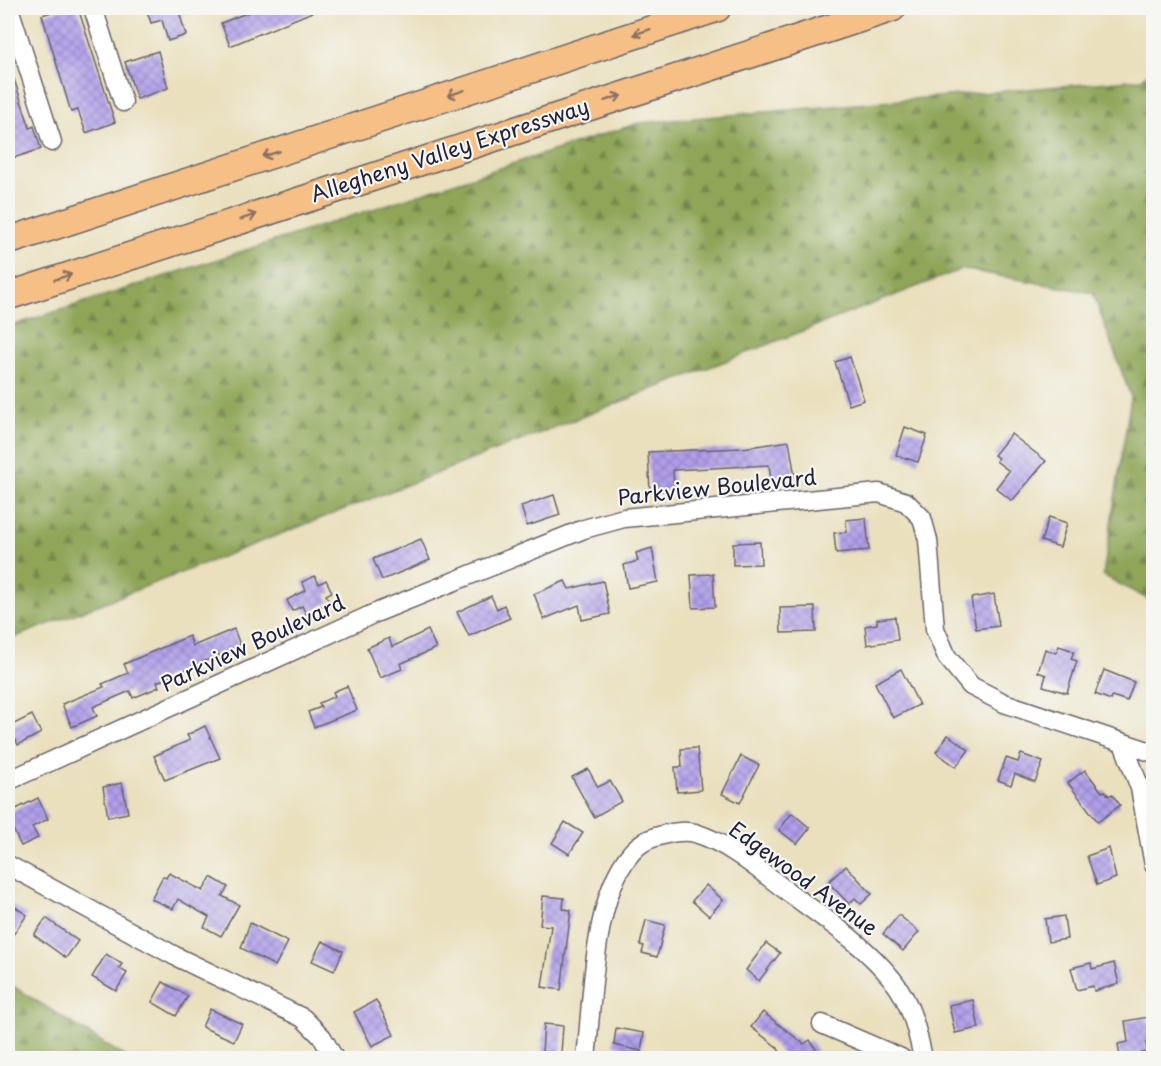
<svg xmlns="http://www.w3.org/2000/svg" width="1161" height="1066" viewBox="0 0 1161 1066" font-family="'Playpen Sans',sans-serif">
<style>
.forest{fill:url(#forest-firs);stroke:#58644a;stroke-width:1.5}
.building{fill:url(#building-cross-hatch)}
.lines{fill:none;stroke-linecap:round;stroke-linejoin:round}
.minor-casing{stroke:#686469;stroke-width:21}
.highway-casing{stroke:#686469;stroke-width:30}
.minor{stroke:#fff;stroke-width:18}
.highway{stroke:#f5bf86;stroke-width:27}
.oneway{stroke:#8c7060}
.labels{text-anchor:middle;stroke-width:4.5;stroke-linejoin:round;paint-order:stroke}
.street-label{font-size:21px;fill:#22223b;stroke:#f6f6f2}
</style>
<defs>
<pattern id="forest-firs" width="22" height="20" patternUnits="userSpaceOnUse" patternTransform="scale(1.5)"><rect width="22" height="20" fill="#8fa658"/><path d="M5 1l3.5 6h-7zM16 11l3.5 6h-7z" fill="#74874a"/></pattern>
<pattern id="building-cross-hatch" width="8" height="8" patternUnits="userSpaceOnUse" patternTransform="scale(1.5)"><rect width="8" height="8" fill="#b19feb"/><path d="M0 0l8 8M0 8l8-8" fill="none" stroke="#9081c0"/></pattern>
</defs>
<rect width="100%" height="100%" fill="#f6f6f2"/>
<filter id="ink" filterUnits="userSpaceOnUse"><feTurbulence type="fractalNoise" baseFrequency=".0167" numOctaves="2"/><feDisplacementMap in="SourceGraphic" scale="12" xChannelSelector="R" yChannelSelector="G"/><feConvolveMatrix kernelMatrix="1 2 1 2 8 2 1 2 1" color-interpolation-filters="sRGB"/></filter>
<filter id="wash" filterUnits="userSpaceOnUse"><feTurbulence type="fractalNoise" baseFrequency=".008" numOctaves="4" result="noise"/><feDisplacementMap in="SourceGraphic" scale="24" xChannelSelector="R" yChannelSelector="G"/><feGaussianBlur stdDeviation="1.35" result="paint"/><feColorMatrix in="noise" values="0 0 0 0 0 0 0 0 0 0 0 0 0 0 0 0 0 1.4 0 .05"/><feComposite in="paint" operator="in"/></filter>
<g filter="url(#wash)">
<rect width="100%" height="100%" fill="#eae0be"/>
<g class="forest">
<polygon points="1153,68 1153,602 1103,575 1131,397 1093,293 962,269 8,640 8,327 639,123 1142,79"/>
<polygon points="8,983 127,1058 8,1058"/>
</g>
<g id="blocks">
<g class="building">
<polygon points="64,8 78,8 115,122 86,133 78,110 71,112 42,15"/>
<polygon points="146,8 192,8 192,11 180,15 186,35 168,41 162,20 151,23"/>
<polygon points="259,8 322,8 230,46 221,23"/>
<polygon points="158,51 168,88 137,99 125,62"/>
<polygon points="8,67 10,67 30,128 34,126 41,149 10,159 8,151"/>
<polygon points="850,357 864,400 849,405 835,362"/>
<polygon points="905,427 927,435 918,462 896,455"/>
<polygon points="1011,434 1046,461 1012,501 996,488 1009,471 996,461 998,458 994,455"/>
<polygon points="789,441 795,477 771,481 769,465 673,470 674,490 650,491 648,452 743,448"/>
<polygon points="554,495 560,515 527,526 521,506"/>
<polygon points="1049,517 1067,523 1060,547 1041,541"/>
<polygon points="866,518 869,550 836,553 834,533 847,532 846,520"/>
<polygon points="421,539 430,560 382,580 373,559"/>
<polygon points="760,542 761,564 733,565 733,543"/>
<polygon points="652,548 658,582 628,588 624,565 638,561 636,553"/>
<polygon points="713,574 715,607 693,608 691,575"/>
<polygon points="315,576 319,584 326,580 332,592 326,595 330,602 306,614 302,606 292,611 287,600 306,590 302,582"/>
<polygon points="565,581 569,589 603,581 610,614 582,620 579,605 544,619 534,594"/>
<polygon points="994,594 999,626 976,629 971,598"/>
<polygon points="491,596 497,609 504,605 510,618 469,636 457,612"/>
<polygon points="815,607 816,632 781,633 780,608"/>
<polygon points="895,617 898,640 867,645 865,626 877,624 877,619"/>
<polygon points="234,629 242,650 220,659 219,655 157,682 159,687 133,698 130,691 93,707 97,716 72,727 62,704 104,687 102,684 128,673 124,664 189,636 193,646"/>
<polygon points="428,630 436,648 400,664 402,669 380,678 367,648 389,638 392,647"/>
<polygon points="1059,646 1074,651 1071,659 1077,661 1067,693 1043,686 1046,675 1038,672 1045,649 1056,653"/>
<polygon points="901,669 919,705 893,718 875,683"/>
<polygon points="1104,670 1134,682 1127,701 1112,696 1111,700 1095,694"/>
<polygon points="347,686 357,710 314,727 308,712 321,707 319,703 335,696 333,692"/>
<polygon points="32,715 41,733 18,745 16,740 8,744 8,727"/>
<polygon points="205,726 220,758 165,780 154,756 190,740 187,735"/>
<polygon points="948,735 969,750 956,767 936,752"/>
<polygon points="697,748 701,790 677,792 675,767 682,767 681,749"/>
<polygon points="1021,754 1043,762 1035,782 1015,774 1011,785 998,780 1006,758 1018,762"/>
<polygon points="741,756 759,765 740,803 722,794"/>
<polygon points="588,769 598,787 610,781 622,801 594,817 572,777"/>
<polygon points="1085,770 1102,792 1105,791 1109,796 1112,794 1120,805 1098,822 1068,783"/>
<polygon points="122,783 128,813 108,817 103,787"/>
<polygon points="38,798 48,819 32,827 38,838 21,846 8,819 8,813"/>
<polygon points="792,813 810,828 797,844 779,830"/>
<polygon points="565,822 583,833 569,854 552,843"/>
<polygon points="1109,848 1116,878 1097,885 1087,856"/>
<polygon points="846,866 872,894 861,904 855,898 849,904 828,882"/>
<polygon points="169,873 203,891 211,877 228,887 222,896 239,905 221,936 204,927 209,917 178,899 173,909 151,899 163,876 166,878"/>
<polygon points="706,885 723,900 709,916 692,901"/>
<polygon points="543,896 564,898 563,909 571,910 561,990 542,987 551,926 540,925"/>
<polygon points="8,902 27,915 8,942"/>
<polygon points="899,915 919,932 903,951 883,934"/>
<polygon points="1064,916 1067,939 1048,942 1045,919"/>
<polygon points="46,918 78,941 66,958 34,935"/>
<polygon points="646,920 665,925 657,957 642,953 644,946 640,945"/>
<polygon points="250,923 288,942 275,966 241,948"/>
<polygon points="322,941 343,951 334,971 312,961"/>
<polygon points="766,943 780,953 759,981 746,970"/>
<polygon points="106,954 122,964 119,968 127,973 116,991 92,977"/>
<polygon points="1091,963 1092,969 1114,963 1119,984 1094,991 1093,986 1077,990 1071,968"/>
<polygon points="163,982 188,996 176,1016 152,1002"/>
<polygon points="376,1000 394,1035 372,1046 354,1012"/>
<polygon points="973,1000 979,1028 955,1033 949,1005"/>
<polygon points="210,1009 242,1024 234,1041 202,1027"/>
<polygon points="763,1012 804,1044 810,1040 822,1059 784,1059 777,1047 751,1027"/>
<polygon points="1148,1017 1153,1042 1146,1043 1147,1052 1120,1057 1118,1044 1128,1042 1125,1021"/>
<polygon points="544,1024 563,1026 561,1053 542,1052"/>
<polygon points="616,1028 644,1033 641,1051 614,1045"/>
</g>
</g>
</g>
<g filter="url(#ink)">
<use href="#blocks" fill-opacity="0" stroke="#686469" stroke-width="1.5"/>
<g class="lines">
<g class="minor-casing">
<g id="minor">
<polyline points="9,8 52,142"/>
<polyline points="93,8 123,102"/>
<polyline points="1123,743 1140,788 1154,865"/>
<polyline points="8,781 373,614 584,529 624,518 879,493 906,502 922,518 928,540 935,629 947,657 971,686 1004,703 1154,753"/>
<polyline points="8,865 175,956 303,1018 322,1037 334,1058"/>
<polyline points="822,1024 901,1058"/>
<path d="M 586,1058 C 593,1000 592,886 638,846 C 650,836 680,829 695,833 C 731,844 761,872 791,894 C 825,919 865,945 892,979 C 911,1002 917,1030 923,1058"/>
</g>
</g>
<g class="highway-casing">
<g id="highway">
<polyline points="8,241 717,8"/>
<polyline points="8,296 892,8"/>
</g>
</g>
<use href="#minor" class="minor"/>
<use href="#highway" class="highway"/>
</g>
<defs><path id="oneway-shaft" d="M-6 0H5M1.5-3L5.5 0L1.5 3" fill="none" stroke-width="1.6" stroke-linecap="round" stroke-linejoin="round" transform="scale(1.5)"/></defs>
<g class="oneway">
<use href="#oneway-shaft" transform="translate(642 32) rotate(162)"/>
<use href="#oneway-shaft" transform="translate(456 93) rotate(162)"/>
<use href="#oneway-shaft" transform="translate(613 98) rotate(-18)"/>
<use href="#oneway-shaft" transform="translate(271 154) rotate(162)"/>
<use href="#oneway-shaft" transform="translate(248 217) rotate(-18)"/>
<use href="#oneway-shaft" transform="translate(63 277) rotate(-18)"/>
</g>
</g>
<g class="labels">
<g class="street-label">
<text transform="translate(450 151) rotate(-18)" y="7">Allegheny Valley Expressway</text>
<text transform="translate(717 488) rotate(-6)" y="7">Parkview Boulevard</text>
<text transform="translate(253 644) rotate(-25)" y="7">Parkview Boulevard</text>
<text transform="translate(803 879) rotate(36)" y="7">Edgewood Avenue</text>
</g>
</g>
<rect width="1161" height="1066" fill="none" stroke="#f6f6f2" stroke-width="30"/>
</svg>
